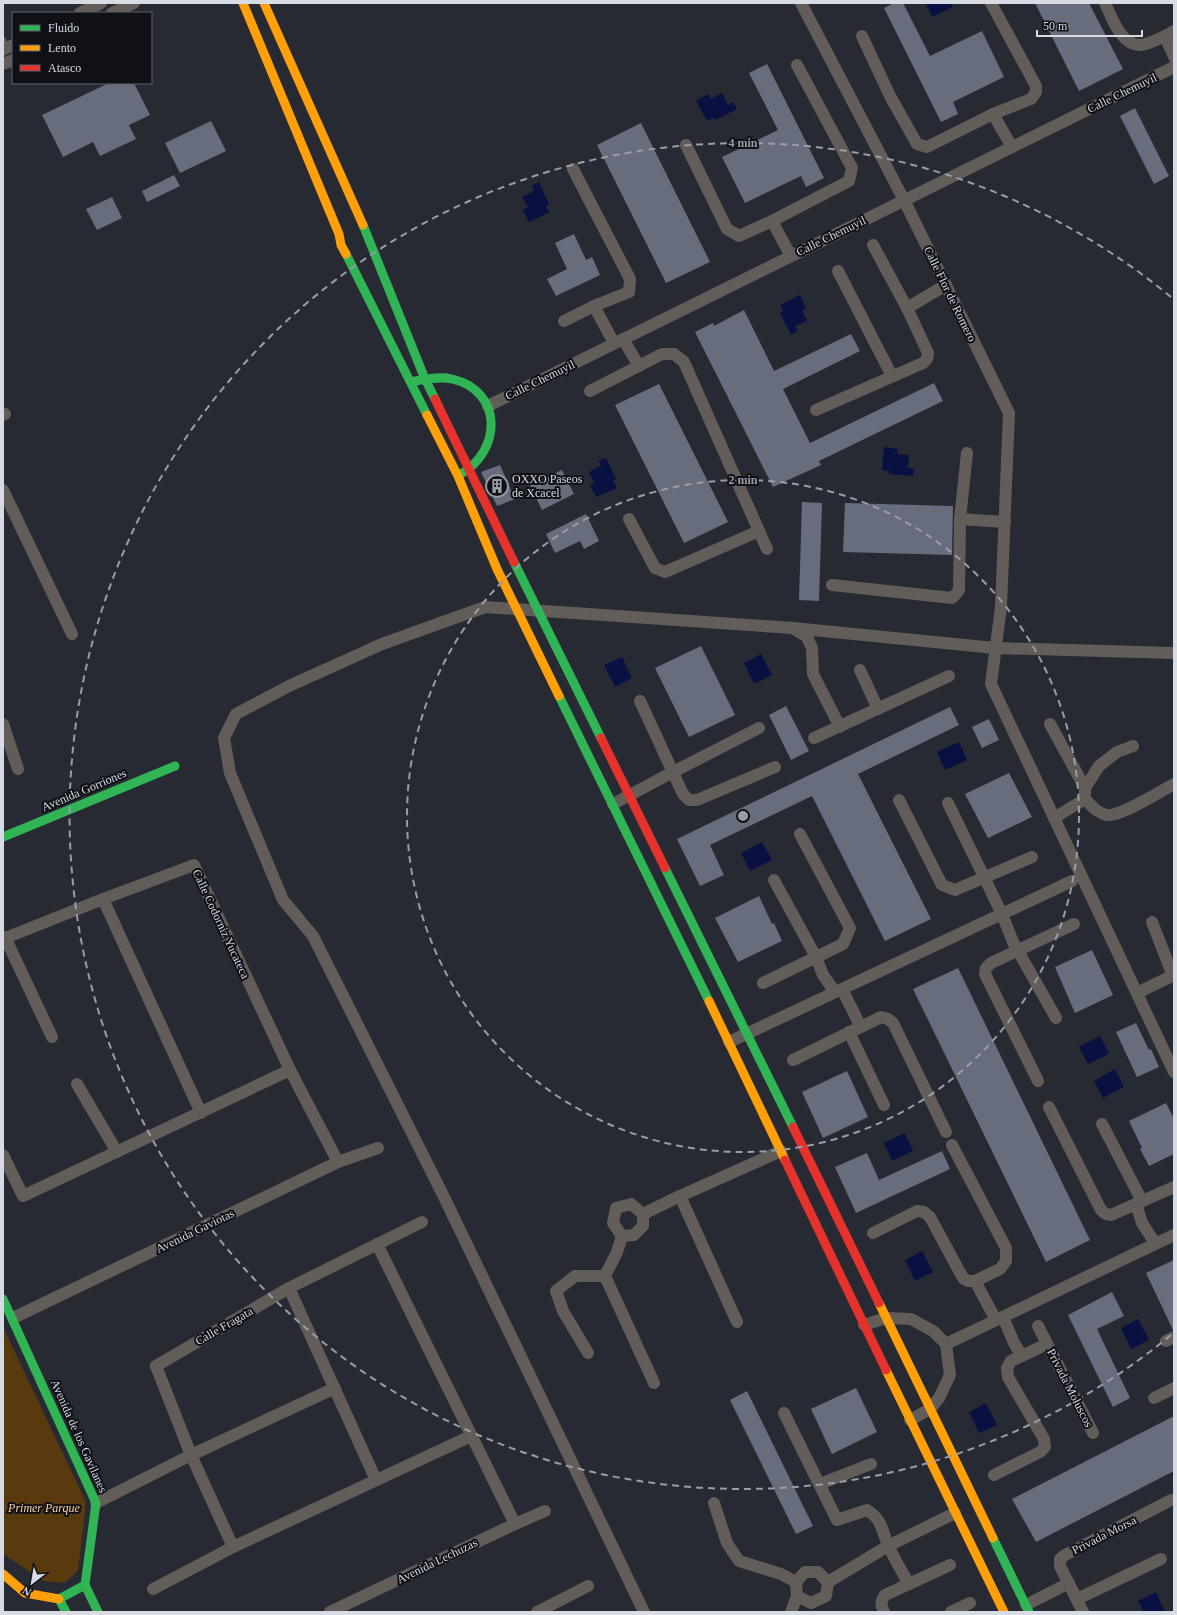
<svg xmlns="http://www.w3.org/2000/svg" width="1177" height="1615" viewBox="0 0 1177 1615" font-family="Georgia,serif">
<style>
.green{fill:#583a0e}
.water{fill:#081141}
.building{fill:#676d7c}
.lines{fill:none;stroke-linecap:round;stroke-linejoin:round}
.lane{stroke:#625d59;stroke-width:6}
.street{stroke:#625d59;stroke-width:12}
.fast{stroke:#30b455;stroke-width:9}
.slow{stroke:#ff9f0a;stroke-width:9}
.jam{stroke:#e5322d;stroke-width:9}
.ring{fill:none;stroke:#999da6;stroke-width:2;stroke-dasharray:7 5}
.labels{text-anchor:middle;stroke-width:4;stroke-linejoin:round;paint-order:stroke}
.street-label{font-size:12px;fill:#d7dbe4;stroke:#0f1117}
.poi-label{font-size:12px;fill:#d7dbe4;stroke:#0f1117;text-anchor:start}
.park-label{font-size:12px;font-style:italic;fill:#fcd3a4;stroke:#0f1117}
.centre{fill:#999da6;stroke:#0f1117;stroke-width:2}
.ring-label{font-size:12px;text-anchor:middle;font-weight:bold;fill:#999da6;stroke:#0f1117;stroke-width:4;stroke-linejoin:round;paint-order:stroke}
</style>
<rect width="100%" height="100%" fill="#272a32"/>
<polygon class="green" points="3,1327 86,1502 78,1571 64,1583 44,1581 3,1554"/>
<g class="water">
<polygon points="929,3 951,3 953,7 932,17 926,4"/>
<polygon points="722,93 728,105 733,102 737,109 715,120 713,118 707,121 696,101 708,94 711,99"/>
<polygon points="539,182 549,204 546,206 550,212 529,222 523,210 528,207 522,197 534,191 532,186"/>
<polygon points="800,295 806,308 802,310 807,321 795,326 798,331 791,335 780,313 783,311 780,305"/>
<polygon points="884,447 898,449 897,454 909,455 908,468 914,469 913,476 889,474 889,471 882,470"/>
<polygon points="606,458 616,479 613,481 617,488 596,497 590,485 594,483 589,472 601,466 599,461"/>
<polygon points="761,654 772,675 754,684 744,663"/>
<polygon points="622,657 632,678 615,687 604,665"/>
<polygon points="959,742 967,760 945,770 937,752"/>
<polygon points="762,842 772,860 750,871 741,853"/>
<polygon points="1100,1036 1109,1054 1088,1064 1079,1047"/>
<polygon points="1115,1069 1124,1087 1103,1098 1094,1081"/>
<polygon points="905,1133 913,1151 892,1161 884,1143"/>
<polygon points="922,1251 933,1272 915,1281 905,1260"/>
<polygon points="1138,1319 1149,1340 1131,1349 1121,1328"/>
<polygon points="986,1403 997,1425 979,1433 969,1412"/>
<polygon points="1156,1592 1165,1612 1144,1612 1138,1601"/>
</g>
<g class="building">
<polygon points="894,3 903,3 930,56 982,31 1004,77 953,102 958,114 941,122 884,8"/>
<polygon points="1035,3 1089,3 1123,69 1079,91"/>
<polygon points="767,64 824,178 806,187 801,176 745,203 722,157 778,130 749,73"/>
<polygon points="109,83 134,83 150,115 129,125 136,139 100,156 93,142 63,157 42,115"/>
<polygon points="1135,108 1169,176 1154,184 1120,116"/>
<polygon points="211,121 226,151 180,173 165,143"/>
<polygon points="641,123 710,262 666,283 597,145"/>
<polygon points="174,175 180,186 147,202 142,191"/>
<polygon points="112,197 122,218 97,230 86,209"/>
<polygon points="574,234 586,260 592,257 600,275 556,296 547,279 567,269 555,243"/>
<polygon points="744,310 774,371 851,334 860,351 783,389 810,443 934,383 943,401 819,461 821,465 773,487 695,332 713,323 714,326"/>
<polygon points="659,384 728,522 684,543 615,405"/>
<polygon points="500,465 515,499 497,506 481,472"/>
<polygon points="562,470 574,494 542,510 530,485"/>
<polygon points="802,502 822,503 819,601 799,600"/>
<polygon points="845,503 953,506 952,555 843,552"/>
<polygon points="586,514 599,541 584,549 580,541 555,553 546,534"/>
<polygon points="701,646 735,715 689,737 655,668"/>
<polygon points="786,706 809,751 791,760 769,715"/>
<polygon points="950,707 959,725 858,774 931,919 885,941 812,796 710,845 724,875 700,886 677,839"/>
<polygon points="989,719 999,740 982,748 972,727"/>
<polygon points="1009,773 1032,817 988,838 965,794"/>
<polygon points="759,896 772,924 774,923 782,941 738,962 715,918"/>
<polygon points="1092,950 1113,995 1075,1013 1055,967"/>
<polygon points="958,968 1090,1240 1046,1262 913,989"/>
<polygon points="1136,1023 1149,1050 1151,1049 1159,1067 1137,1077 1116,1032"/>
<polygon points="847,1071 868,1117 823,1138 802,1092"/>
<polygon points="1166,1103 1174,1119 1174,1154 1149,1166 1140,1149 1142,1148 1129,1121"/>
<polygon points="942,1151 950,1169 856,1213 835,1167 867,1153 879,1180"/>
<polygon points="1174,1260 1174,1330 1173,1330 1146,1273"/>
<polygon points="1112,1292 1124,1316 1097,1329 1130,1398 1113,1407 1068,1315"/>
<polygon points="856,1388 877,1432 832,1454 811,1409"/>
<polygon points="747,1391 813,1526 796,1534 730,1400"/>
<polygon points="1174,1416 1174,1471 1036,1542 1012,1499"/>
</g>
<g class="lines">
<polyline class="lane" points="3,40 7,48"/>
<g class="street">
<polyline points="801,3 904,200 1009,413 1001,607 991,684 1174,1072"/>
<path d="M 1105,3 C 1112,18 1121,46 1141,45 C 1149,44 1158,39 1165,36"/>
<polyline points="80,13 101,3"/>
<polyline points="112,13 134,3"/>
<polyline points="1174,31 1165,36 1174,57"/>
<polyline points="862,36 890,96 917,144 927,147 993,114 1031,99 1036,92 1036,86 991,3"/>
<polyline points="3,50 13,45"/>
<polyline points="3,64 13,60"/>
<polyline points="993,114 1012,147"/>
<polyline points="686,145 727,229 739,236 772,221 791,256"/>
<polyline points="573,169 630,279 629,292 594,306"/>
<polyline points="772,221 849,181 852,168 797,65"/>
<polyline points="873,245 907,308"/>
<polyline points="838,271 892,376"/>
<polyline points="564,321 594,306 614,343"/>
<polyline points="623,339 639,366"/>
<polyline points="590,391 662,354 674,354 684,362 767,549"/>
<polyline points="488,406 1174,67"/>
<polyline points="816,410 923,363 927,359 928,353 907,308 946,285"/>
<polyline points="3,415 5,414"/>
<polyline points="3,490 72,634"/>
<polyline points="629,519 655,568 665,572 759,531"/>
<polyline points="960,519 1005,522"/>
<polyline points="832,585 952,598 956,594 959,590 960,519 967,453"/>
<polyline points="794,629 807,637 812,648 813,674 840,727"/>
<polyline points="860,670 878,709"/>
<polyline points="640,701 683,794 689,800 697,800 775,767"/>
<polyline points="3,724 18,769"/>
<polyline points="1050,724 1085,788"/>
<polyline points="814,738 949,676"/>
<polyline points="1085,799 1085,788 1099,766 1117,752 1133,746"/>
<polyline points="899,800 942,885 955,890 1032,857"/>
<polyline points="948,803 1002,914 1013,942 1056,1018"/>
<polyline points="613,804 673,772 759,728"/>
<path d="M 1054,818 L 1085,799 C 1092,806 1097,813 1107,815 C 1120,817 1161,791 1174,784"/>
<polyline points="774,880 816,957 823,975 835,992"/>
<polyline points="103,899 201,1113"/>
<polyline points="1152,922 1173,976"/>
<polyline points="5,937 52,1037"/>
<polyline points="3,939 103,899 194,865 290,1070 338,1162"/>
<polyline points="763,983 843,944 850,928 800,834"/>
<polyline points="842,989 861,1027"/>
<polyline points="1137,993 1174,975"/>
<polyline points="849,1032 884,1105"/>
<polyline points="729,1042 1072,881"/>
<polyline points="793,1060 881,1017 888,1019 893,1023 946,1132"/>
<polyline points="1038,1081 985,974 986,968 991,963 1074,924"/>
<polyline points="77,1084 117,1152"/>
<polyline points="1049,1107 1101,1210 1106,1214 1111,1215 1174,1187"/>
<polyline points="1102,1124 1142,1201"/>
<polyline points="952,1145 1006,1248 1006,1261 1000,1269 975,1281"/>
<polyline points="3,1155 23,1196 290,1070"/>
<polyline points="680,1196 737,1322"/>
<polygon points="631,1204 643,1214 643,1226 634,1235 622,1236 613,1223 616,1208"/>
<polyline points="1136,1204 1142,1223 1155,1243"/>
<polyline points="643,1214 680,1196 781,1151"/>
<polyline points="873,1233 917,1211 924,1212 930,1217 963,1278 968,1281 975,1281 996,1320"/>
<polyline points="622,1236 617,1252 605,1276 654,1383"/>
<polyline points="377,1244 515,1524"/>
<polyline points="289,1288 376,1480"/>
<polyline points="1003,1317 1014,1343 1022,1356"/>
<polyline points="13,1318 338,1162 378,1148"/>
<polyline points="864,1325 886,1318 911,1319 933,1331 946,1344 950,1375 939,1398 930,1409 910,1420"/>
<polyline points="1038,1326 1093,1433"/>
<polyline points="1166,1341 1174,1337"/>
<polyline points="946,1344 1174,1235"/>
<polyline points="588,1353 563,1311 556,1291 575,1276 605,1276"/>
<polyline points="1154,1398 1174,1388"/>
<path d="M 784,1413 L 837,1520 L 867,1510 C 884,1521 881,1531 889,1547 C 895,1560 902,1572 909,1584"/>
<polyline points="994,1475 1040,1452 1045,1447 1044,1439 1008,1377 1007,1368 1011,1361 1047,1344"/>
<polyline points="820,1484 871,1464"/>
<polyline points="96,1503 191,1455 156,1366 289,1288 422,1222"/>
<polyline points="714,1503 727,1543 739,1561 781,1574 796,1582"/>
<polyline points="233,1547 471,1436"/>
<polygon points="805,1572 818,1572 828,1582 826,1596 811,1603 797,1596 796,1582"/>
<polyline points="828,1582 888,1546 955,1513"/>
<polyline points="153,1589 233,1547 191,1455 335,1388"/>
<polyline points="1077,1599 1161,1559"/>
<polyline points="1026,1605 1069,1583"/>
<polyline points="330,1612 515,1524 545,1511"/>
<polyline points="537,1612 588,1586"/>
<polyline points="644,1612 444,1197 313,936 283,900 230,773 224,738 236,714 289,686 382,644 485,607 793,628 995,648 1174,653"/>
<polyline points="791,1612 797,1596"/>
<path d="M 884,1612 C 881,1605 880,1601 885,1595 L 950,1565"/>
<polyline points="951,1612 970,1603"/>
<polyline points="1083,1612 1060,1566 1060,1559 1065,1555 1171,1500"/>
</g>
<g class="fast">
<polyline points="363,225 425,379 435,399"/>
<polyline points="346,254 427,415"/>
<path d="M 415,381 C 427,379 440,376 452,379 C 504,391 502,452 459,475"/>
<polyline points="514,562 601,738"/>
<polyline points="559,696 709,1001"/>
<polyline points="3,837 175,766"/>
<polyline points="665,868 793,1127"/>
<polyline points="3,1299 96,1503 85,1585 98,1612"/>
<polyline points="993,1538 1029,1612"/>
<polyline points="59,1599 85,1585"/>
<polyline points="59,1599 66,1612"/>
</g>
<g class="slow">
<polyline points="243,3 339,234 341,245 346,254"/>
<polyline points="264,3 363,225"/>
<polyline points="427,415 458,476 497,569 559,696"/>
<polyline points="709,1001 785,1160"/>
<polyline points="879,1303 993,1538"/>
<polyline points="886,1370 1004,1612"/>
<polyline points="3,1574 25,1593 59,1599"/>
</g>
<g class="jam">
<polyline points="435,399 514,562"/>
<polyline points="601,738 665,868"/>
<polyline points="793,1127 879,1303"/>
<polyline points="785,1160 886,1370"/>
</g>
</g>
<g class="ring">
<circle cx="743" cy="816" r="336"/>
<path d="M1171 1335A673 673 0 1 1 1171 297"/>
</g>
<defs>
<g id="building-ring" transform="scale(1.15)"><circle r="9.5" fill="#0f1117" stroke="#999da6" stroke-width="1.5"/><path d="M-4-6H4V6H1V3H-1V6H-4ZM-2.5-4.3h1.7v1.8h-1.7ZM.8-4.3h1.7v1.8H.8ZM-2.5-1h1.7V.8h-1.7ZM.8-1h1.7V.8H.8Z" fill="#999da6"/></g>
</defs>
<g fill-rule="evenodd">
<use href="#building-ring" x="497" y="486"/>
</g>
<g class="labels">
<g class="street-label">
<text transform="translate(1122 93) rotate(-26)" y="4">Calle Chemuyil</text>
<text transform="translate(831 236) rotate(-26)" y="4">Calle Chemuyil</text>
<text transform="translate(950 294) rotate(64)" y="4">Calle Flor de Romero</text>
<text transform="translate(540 380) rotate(-26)" y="4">Calle Chemuyil</text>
<text transform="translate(84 790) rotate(-23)" y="4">Avenida Gorriones</text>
<text transform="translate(221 924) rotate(65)" y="4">Calle Codorniz Yucateca</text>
<text transform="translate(195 1231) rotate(-26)" y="4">Avenida Gaviotas</text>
<text transform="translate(224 1326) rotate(-30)" y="4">Calle Fragata</text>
<text transform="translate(1070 1388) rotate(63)" y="4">Privada Moluscos</text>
<text transform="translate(79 1436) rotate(66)" y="4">Avenida de los Gavilanes</text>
<text transform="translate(1104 1535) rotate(-27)" y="4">Privada Morsa</text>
<text transform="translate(437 1561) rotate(-26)" y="4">Avenida Lechuzas</text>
</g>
<g class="poi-label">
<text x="512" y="483">OXXO Paseos<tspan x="512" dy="14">de Xcacel</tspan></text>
</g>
<g class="park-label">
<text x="44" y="1512">Primer Parque</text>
</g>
</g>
<circle cx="743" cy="816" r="6" class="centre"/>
<g class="ring-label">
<text x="743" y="147">4 min</text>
<text x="743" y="484">2 min</text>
</g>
<rect width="1177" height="1615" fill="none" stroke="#d7dbe4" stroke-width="8"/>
<rect x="12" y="12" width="140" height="72" fill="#0f1117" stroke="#5f6269"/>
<rect x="20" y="25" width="20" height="6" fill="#30b455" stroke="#5f6269"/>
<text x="48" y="32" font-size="12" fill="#d7dbe4">Fluido</text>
<rect x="20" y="45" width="20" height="6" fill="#ff9f0a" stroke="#5f6269"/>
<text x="48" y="52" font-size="12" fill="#d7dbe4">Lento</text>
<rect x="20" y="65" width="20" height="6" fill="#e5322d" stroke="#5f6269"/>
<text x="48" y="72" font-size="12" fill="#d7dbe4">Atasco</text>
<g transform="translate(32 1583) rotate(211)" stroke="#0f1117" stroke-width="3" paint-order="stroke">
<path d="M0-3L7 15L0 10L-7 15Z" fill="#d7dbe4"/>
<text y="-6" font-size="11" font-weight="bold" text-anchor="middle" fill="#d7dbe4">N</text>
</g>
<path d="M1037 30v6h105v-6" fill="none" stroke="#d7dbe4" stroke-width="2"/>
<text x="1043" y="30" font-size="12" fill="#d7dbe4" stroke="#0f1117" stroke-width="3" paint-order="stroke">50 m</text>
</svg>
